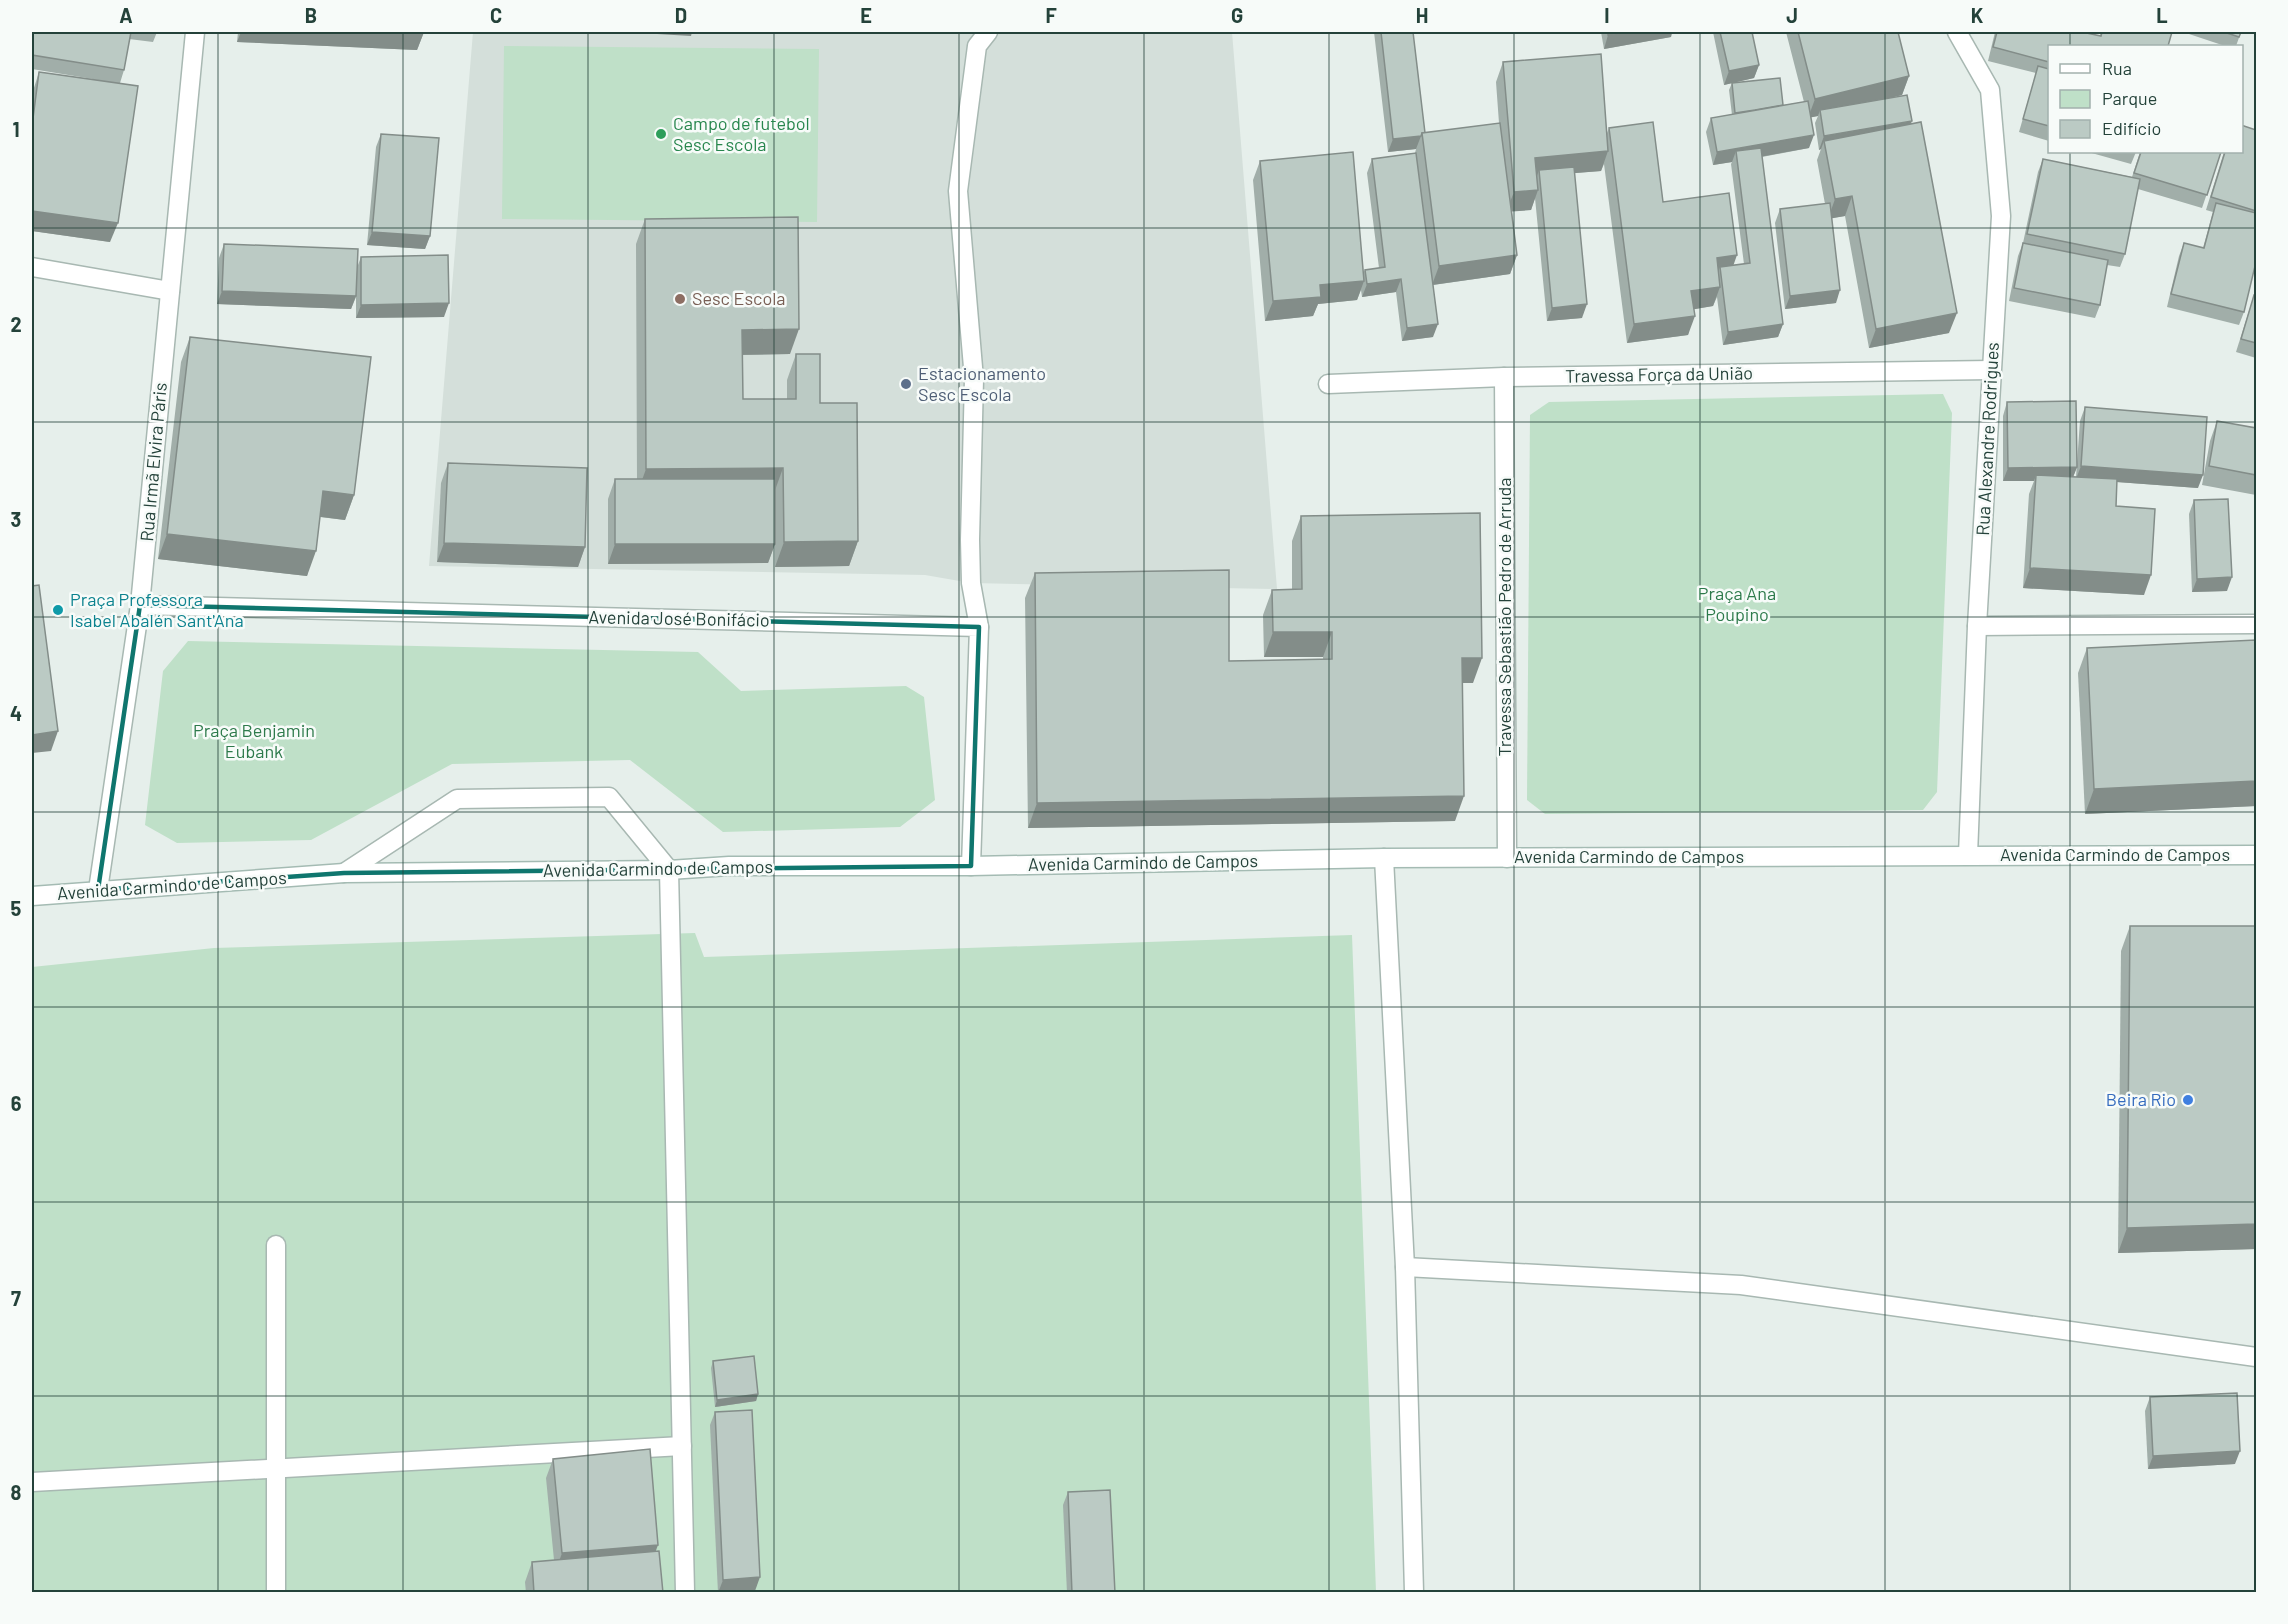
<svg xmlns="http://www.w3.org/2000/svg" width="2288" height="1624" viewBox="0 0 2288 1624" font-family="Barlow,sans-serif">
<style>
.built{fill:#d4dfda}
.green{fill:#bfe0c8}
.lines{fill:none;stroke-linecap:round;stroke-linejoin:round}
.service-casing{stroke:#a8b8b2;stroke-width:21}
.minor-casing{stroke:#a8b8b2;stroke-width:21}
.secondary-casing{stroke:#a4bbb3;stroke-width:21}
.service{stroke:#fff;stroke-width:18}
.minor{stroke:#fff;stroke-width:18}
.secondary{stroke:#fff;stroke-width:18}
.wall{fill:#a1aea9}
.shaded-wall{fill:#838d89}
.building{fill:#bbcac4;stroke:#838d89;stroke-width:1.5}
.marked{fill:none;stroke:#0f766e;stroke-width:4.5;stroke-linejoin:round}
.grid{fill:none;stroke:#24423a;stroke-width:1.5;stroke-opacity:0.55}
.leisure-dot{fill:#2e9e5b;stroke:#f7fbf9;stroke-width:2}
.education-dot{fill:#8d6e63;stroke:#f7fbf9;stroke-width:2}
.service-dot{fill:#5c6f8a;stroke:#f7fbf9;stroke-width:2}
.culture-dot{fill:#0f9aa8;stroke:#f7fbf9;stroke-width:2}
.shop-dot{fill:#3f7fe0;stroke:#f7fbf9;stroke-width:2}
.labels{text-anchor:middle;stroke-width:5;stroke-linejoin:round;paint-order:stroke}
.leisure-label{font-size:18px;fill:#27864d;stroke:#f7fbf9;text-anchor:start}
.education-label{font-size:18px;fill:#785e54;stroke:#f7fbf9;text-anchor:start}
.service-label{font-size:18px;fill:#4e5e75;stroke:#f7fbf9;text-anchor:start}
.street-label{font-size:18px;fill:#24423a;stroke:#f7fbf9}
.park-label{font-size:18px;fill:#2d7a4b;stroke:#f7fbf9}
.culture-label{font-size:18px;fill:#0d838f;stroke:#f7fbf9;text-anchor:start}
.shop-label{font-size:18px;fill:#366cbe;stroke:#f7fbf9;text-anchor:end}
.neatline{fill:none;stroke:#24423a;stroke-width:2}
.grid-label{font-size:20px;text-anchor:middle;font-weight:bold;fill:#24423a}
</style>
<rect width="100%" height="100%" fill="#e6efeb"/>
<polygon class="built" points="473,32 1232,32 1277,589 971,583 925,575 429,566"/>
<g class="green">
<polygon points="504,46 819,49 817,222 502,219"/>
<polygon points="1943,394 1952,413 1937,792 1923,810 1545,814 1527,800 1530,415 1549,402"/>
<polygon points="188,641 698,652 741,691 906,686 924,697 935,800 900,827 723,832 630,760 452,764 311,840 177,843 145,825 163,671"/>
<polygon points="695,933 704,957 1352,935 1376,1592 32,1592 32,967 214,948"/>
</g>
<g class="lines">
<g class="service-casing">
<g id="service">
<polyline points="979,627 971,583 970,540 974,379 958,191 977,46 988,32"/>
<polyline points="1384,858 1405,1267 1414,1592"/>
<polyline points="344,873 457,799 609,797 669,870 685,1592"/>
<polyline points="1405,1267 1741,1285 2256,1357"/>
<polyline points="32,1482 682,1446"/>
<polyline points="276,1592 276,1245"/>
</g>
</g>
<g class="minor-casing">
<g id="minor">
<polyline points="1957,32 1990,90 2001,216 1977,626 1968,855"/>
<polyline points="32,267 170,291"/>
<polyline points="1504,377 1507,858"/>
<polyline points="1328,384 1504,377 1991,370"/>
<polyline points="140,605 979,627 971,866"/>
<polyline points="1977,626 2256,624"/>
<polyline points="98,890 140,605 195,32"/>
</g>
</g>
<g class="secondary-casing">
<polyline id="secondary" points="32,896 344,873 669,870 729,866 971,866 1384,858 2256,855"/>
</g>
<use href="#service" class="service"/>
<use href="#minor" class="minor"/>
<use href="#secondary" class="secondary"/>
</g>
<g class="wall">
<polygon points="32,32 157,32 153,42 129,39 124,70 120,83 110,242 32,231 32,94 39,72 99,80 32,69"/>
<polygon points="238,32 424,32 417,50 237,42"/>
<polygon points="1374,32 1413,32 1425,133 1499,123 1496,82 1503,62 1607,133 1609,128 1663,202 1733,265 1744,264 1731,164 1732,162 1713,165 1706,132 1711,118 1732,115 1729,90 1732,83 1724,85 1713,32 1752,32 1759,65 1754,78 1732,83 1783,105 1804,102 1786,32 1898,32 1909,76 1902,95 1894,97 1911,124 1949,333 1869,348 1845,216 1832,218 1836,303 1785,309 1775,223 1780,209 1825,204 1817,160 1821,149 1819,150 1815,123 1818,116 1811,117 1809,148 1762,157 1783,324 1778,337 1723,345 1717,297 1713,306 1694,309 1688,335 1627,343 1604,164 1601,171 1574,173 1582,318 1547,321 1535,198 1531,210 1512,211 1517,255 1510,274 1433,285 1433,337 1402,341 1396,292 1362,297 1361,290 1357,300 1318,304 1313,316 1265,321 1253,180 1260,161 1363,273 1365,270 1379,268 1367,173 1372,159 1415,153 1416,149 1388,152"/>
<polygon points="1601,32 1672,32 1671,37 1604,49"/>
<polygon points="1995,32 2082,32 2100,36 2101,32 2172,32 2049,46 2049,141 2019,132 2036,73 1988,61"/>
<polygon points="2187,32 2241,32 2236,46 2225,46 2186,33"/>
<polygon points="2256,130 2256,262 2244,312 2239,325 2167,307 2179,256 2184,243 2203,248 2213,212 2206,210 2224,152 2241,152"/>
<polygon points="381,134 430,236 425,249 367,245 376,147"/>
<polygon points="2088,152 2136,152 2131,164"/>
<polygon points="2140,152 2221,152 2202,208 2138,189 2125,254 2120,267 2107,265 2100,305 2095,318 2009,301 2018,256 2023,243 2038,172 2043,159 2132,177"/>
<polygon points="645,219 790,354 743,355 743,399 787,399 787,380 796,354 820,403 858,541 849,566 775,567 775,544 768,563 608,564 608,499 615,479 637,479 636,244"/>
<polygon points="224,244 358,265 361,257 444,317 356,318 356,297 351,309 217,304 219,258"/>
<polygon points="2254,295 2256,296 2256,358 2236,352"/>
<polygon points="190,337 354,495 345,520 320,517 307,576 158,559 181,362"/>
<polygon points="2007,402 2077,467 2073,477 2076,477 2080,421 2085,407 2198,488 2117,482 2116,506 2144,595 2023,588 2029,494 2034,481 2003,481 2003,416"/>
<polygon points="2256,420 2256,495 2202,485 2210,441 2217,421 2254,428"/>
<polygon points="448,463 585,547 578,567 437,562 441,483"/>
<polygon points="2194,500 2227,591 2192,592 2189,514"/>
<polygon points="1301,516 1473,683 1463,683 1455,821 1028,828 1025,598 1035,573 1229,661 1323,659 1323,657 1264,657 1263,615 1272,590 1292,589 1292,541"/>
<polygon points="2256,640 2256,806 2085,814 2078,673 2087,648"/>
<polygon points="2130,926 2256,926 2256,1249 2118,1253 2121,951"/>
<polygon points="713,1361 758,1394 756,1401 715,1407 711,1368"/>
<polygon points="2150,1397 2235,1464 2148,1469 2145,1411"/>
<polygon points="715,1412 755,1591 718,1593 710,1425"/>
<polygon points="553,1459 656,1551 663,1593 526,1593 525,1582 532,1562 554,1560 546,1478"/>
<polygon points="1068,1492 1115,1593 1067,1593 1063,1505"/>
</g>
<g class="shaded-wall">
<polygon points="241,32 424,32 417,50 237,42"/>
<polygon points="623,32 692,32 691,36"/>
<polygon points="1629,32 1672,32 1671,37 1604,49 1608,35"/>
<polygon points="1675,32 1690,32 1674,34"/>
<polygon points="1759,65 1754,78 1724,85 1729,71"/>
<polygon points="1909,76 1902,95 1821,115 1820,110 1818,116 1808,118 1815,99"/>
<polygon points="1912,121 1907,134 1824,141 1821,149 1819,150 1824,136"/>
<polygon points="1814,135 1809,148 1737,161 1736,151 1732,162 1713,165 1717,152"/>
<polygon points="1421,136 1416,149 1388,152 1393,139"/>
<polygon points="1608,151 1601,171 1539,176 1539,170 1537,176 1535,158"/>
<polygon points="1538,190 1531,210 1506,212 1514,192"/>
<polygon points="1852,196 1845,216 1828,219 1835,199"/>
<polygon points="32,211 118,223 110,242 32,231"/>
<polygon points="372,232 430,236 425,249 367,245"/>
<polygon points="1517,255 1510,274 1432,285 1439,266"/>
<polygon points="1737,255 1730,275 1720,267 1716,277 1717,258"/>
<polygon points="1401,279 1396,292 1362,297 1367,284"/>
<polygon points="1364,281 1357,300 1318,304 1313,316 1265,321 1273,301 1320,285"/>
<polygon points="1720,287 1713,306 1684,311 1691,291"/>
<polygon points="1840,290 1836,303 1785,309 1790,296"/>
<polygon points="222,291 356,296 351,309 217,304"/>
<polygon points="449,303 444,317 356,318 361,305"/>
<polygon points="1587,304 1582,318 1547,321 1552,308"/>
<polygon points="1957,313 1949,333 1869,348 1876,329"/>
<polygon points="1695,316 1688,335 1627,343 1634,324"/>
<polygon points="1438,324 1433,337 1402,341 1407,328"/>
<polygon points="1783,324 1778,337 1723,345 1728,332"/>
<polygon points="799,329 790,354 733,355 742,330"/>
<polygon points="2081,466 2203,475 2198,488 2076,479"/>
<polygon points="2077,467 2072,480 2036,475 2034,481 2003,481 2008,468"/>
<polygon points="783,468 774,493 637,494 646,469"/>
<polygon points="323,491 354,495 345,520 314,516"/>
<polygon points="167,534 316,551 307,576 158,559"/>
<polygon points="858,541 849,566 775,567 784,542"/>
<polygon points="444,543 585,547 578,567 437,562"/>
<polygon points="615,544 775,544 768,563 608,564"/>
<polygon points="2030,568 2151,575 2144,595 2023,588"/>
<polygon points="2232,577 2227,591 2192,592 2197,579"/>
<polygon points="1273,632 1332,632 1323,657 1264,657"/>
<polygon points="1462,658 1482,658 1473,683 1453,683"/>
<polygon points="58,731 51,751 32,753 32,735"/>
<polygon points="2256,781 2256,806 2085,814 2094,789"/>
<polygon points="1464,796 1455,821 1028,828 1037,803"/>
<polygon points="2256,1224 2256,1249 2118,1253 2127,1228"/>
<polygon points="758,1394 756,1401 715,1407 717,1400"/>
<polygon points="2240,1451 2235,1464 2148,1469 2153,1456"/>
<polygon points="658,1545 651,1564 555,1573 562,1553"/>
<polygon points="760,1577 755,1591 718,1593 723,1580"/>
</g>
<g class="building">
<polygon points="32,32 131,32 124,70 32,55"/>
<polygon points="1381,32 1413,32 1425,133 1422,133 1421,136 1393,139"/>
<polygon points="1608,32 1629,32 1608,35"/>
<polygon points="1720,32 1752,32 1759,65 1729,71"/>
<polygon points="1798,32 1898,32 1909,76 1815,99"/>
<polygon points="1997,32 2082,32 2101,36 2102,32 2172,32 2168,46 2049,46 2049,62 1993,47"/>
<polygon points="2224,32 2241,32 2239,37"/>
<polygon points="1601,54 1608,151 1535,158 1538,190 1514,192 1503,62"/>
<polygon points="2038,66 2049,69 2049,126 2023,119"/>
<polygon points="39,72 138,86 118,223 32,211 32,126"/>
<polygon points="1780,78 1783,105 1755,110 1735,113 1732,83"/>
<polygon points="1907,95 1912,121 1824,136 1820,110"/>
<polygon points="1808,101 1814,135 1717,152 1711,118"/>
<polygon points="1653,122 1663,202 1729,193 1737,255 1717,258 1720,287 1691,291 1695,316 1634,324 1609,128"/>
<polygon points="1921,122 1957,313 1876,329 1852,196 1835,199 1824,141"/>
<polygon points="1500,123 1517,255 1439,266 1422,133"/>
<polygon points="2241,125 2256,130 2256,211 2211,197 2225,152 2241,152"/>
<polygon points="381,134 439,138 430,236 372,232"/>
<polygon points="1761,148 1783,324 1728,332 1720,267 1750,263 1736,151"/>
<polygon points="1353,152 1364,281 1320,285 1321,297 1273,301 1260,161"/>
<polygon points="2141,152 2221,152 2207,195 2134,173"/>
<polygon points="1416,153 1438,324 1407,328 1401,279 1367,284 1365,270 1385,267 1372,159"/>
<polygon points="2043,159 2140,179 2125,254 2027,234"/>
<polygon points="1574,167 1587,304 1552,308 1539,170"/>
<polygon points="1830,203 1840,290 1790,296 1780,209"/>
<polygon points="2216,203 2256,213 2256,262 2244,312 2171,294 2184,243 2204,248"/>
<polygon points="798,217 799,329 742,330 743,399 796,399 796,354 820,354 820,403 857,403 858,541 784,542 783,468 646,469 645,219"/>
<polygon points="2023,243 2108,260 2100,305 2014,288"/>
<polygon points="224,244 358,249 356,296 222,291"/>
<polygon points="448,255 449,303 361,305 361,257"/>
<polygon points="2254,295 2256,296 2256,343 2241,339"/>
<polygon points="190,337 371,357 354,495 323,491 316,551 167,534"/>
<polygon points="2076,401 2077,467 2008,468 2007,402"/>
<polygon points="2085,407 2207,417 2203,475 2081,466"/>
<polygon points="2217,421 2256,428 2256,475 2209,466"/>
<polygon points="448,463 587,468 585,547 444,543"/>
<polygon points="2036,475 2117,479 2116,506 2155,509 2151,575 2030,568"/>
<rect x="615" y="479" width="160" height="65"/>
<polygon points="2228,499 2232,577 2197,579 2194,500"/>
<polygon points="1480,513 1482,658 1462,658 1464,796 1037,803 1035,573 1229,570 1229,661 1332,659 1332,632 1273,632 1272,590 1302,589 1301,516"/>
<polygon points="39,585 58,731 32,735 32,586"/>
<polygon points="2256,640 2256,781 2094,789 2087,648"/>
<polygon points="2130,926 2256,926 2256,1224 2127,1228"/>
<polygon points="754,1356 758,1394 717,1400 713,1361"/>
<polygon points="2237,1393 2240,1451 2153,1456 2150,1397"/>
<polygon points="752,1410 760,1577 723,1580 715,1412"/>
<polygon points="650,1449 658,1545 562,1553 553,1459"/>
<polygon points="1110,1490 1115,1593 1072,1593 1068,1492"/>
<polygon points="659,1551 663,1593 534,1593 532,1562"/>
</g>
<path class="marked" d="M 140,605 L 979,627 L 971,866 L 344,873 L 98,890 Z"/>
<path class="grid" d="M 218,32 L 218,1592M 403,32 L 403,1592M 588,32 L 588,1592M 774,32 L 774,1592M 959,32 L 959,1592M 1144,32 L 1144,1592M 1329,32 L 1329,1592M 1514,32 L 1514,1592M 1700,32 L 1700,1592M 1885,32 L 1885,1592M 2070,32 L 2070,46M 2070,152 L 2070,1592M 32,228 L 2256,228M 32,422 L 2256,422M 32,617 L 2256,617M 32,812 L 2256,812M 32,1007 L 2256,1007M 32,1202 L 2256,1202M 32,1396 L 2256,1396"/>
<circle class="leisure-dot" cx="661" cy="134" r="6"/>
<circle class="education-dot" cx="680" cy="299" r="6"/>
<circle class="service-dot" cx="906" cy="384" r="6"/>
<circle class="culture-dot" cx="58" cy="610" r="6"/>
<circle class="shop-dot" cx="2188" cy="1100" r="6"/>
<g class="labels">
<g class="leisure-label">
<text x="673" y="130">Campo de futebol<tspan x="673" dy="21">Sesc Escola</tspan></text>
</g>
<g class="education-label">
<text x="692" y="305">Sesc Escola</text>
</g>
<g class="service-label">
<text x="918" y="380">Estacionamento<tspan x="918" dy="21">Sesc Escola</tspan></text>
</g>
<g class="street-label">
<text transform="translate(1659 375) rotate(-1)" y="6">Travessa Força da União</text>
<text transform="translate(1988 439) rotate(-87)" y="6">Rua Alexandre Rodrigues</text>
<text transform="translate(154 462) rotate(-85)" y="6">Rua Irmã Elvira Páris</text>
<text transform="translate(1505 617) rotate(-90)" y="6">Travessa Sebastião Pedro de Arruda</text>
<text transform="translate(679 619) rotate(1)" y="6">Avenida José Bonifácio</text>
<text x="2115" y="861">Avenida Carmindo de Campos</text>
<text x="1629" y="863">Avenida Carmindo de Campos</text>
<text transform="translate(1143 863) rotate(-1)" y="6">Avenida Carmindo de Campos</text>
<text transform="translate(658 869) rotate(-1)" y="6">Avenida Carmindo de Campos</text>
<text transform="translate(172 886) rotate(-4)" y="6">Avenida Carmindo de Campos</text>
</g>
<g class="park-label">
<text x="1737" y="600">Praça Ana<tspan x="1737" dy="21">Poupino</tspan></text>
<text x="254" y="737">Praça Benjamin<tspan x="254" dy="21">Eubank</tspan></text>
</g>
<g class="culture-label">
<text x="70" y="606">Praça Professora<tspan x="70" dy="21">Isabel Abalén Sant'Ana</tspan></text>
</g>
<g class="shop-label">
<text x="2176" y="1106">Beira Rio</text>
</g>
</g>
<rect width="2288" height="1624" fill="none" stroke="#f7fbf9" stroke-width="66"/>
<rect x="2048" y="45" width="195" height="108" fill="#f7fbf9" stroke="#a3b1ad" stroke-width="1.5"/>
<rect x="2060" y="64" width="30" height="9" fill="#ffffff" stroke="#a3b1ad" stroke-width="1.5"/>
<text x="2102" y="75" font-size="18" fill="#24423a">Rua</text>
<rect x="2060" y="90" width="30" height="18" fill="#bfe0c8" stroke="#a3b1ad" stroke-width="1.5"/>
<text x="2102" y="105" font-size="18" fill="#24423a">Parque</text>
<rect x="2060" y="120" width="30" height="18" fill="#bbcac4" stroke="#a3b1ad" stroke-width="1.5"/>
<text x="2102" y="135" font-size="18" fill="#24423a">Edifício</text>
<rect x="33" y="33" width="2222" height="1558" class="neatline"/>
<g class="grid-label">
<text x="126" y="23">A</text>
<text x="311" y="23">B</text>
<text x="496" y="23">C</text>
<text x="681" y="23">D</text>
<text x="866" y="23">E</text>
<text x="1051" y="23">F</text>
<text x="1237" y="23">G</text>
<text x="1422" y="23">H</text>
<text x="1607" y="23">I</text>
<text x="1792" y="23">J</text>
<text x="1977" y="23">K</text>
<text x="2162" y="23">L</text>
<text x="16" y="137">1</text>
<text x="16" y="332">2</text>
<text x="16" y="527">3</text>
<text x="16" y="721">4</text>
<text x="16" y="916">5</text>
<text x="16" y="1111">6</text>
<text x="16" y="1306">7</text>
<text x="16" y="1500">8</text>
</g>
</svg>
